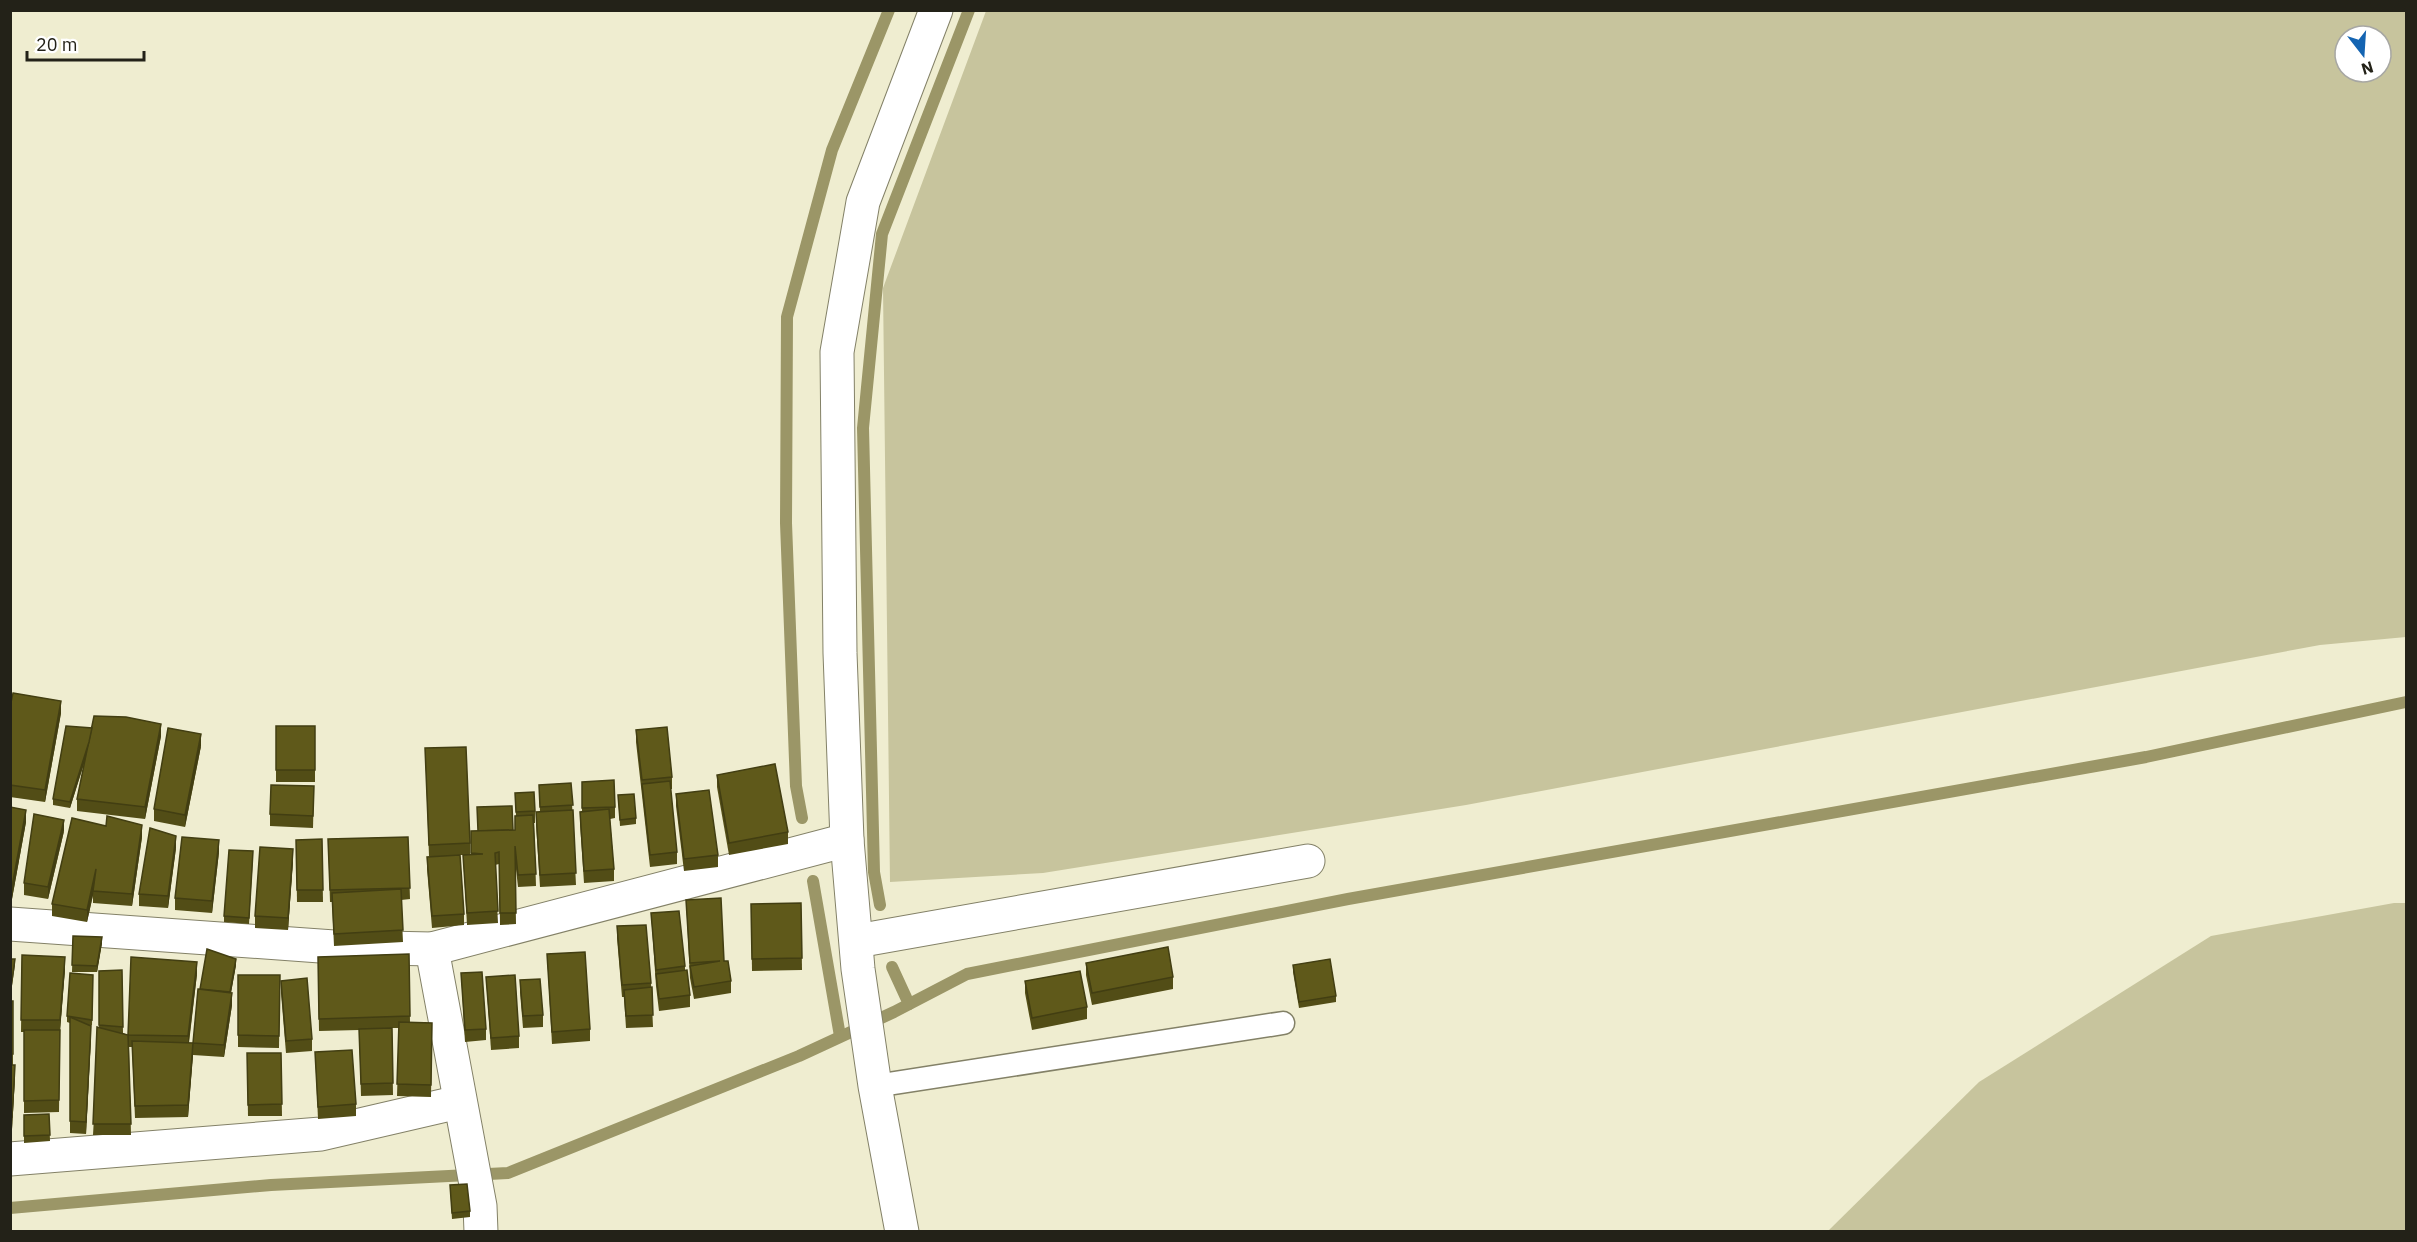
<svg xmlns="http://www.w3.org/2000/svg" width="2417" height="1242" viewBox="0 0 2417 1242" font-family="'IBM Plex Sans',sans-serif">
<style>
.green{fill:#c7c49d;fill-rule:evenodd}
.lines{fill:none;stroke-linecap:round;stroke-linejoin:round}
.stream{stroke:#9b9667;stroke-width:12}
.service-casing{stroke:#838167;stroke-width:25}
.minor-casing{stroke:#838167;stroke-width:35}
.service{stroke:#fff;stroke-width:22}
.minor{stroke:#fff;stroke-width:33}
.wall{fill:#524d16}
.shaded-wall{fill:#423e12}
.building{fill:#5f591a;stroke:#423e12;stroke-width:1.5}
</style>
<rect width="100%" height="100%" fill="#efedd0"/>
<g class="green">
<path d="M 986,11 L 2406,11 L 2406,637 L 2320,645 L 1466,805 L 1043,873 L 890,882 L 883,288 ZM 2345,36 L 2381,36 L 2381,72 L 2345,72 Z"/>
<polygon points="2394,903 2406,903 2406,1231 1828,1231 1979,1082 2211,936"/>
</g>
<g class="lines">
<g class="stream">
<polyline points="802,818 796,786 786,523 787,317 832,150 889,10"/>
<polyline points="813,881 840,1036"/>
<polyline points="880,905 874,872 863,428 882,234 969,10"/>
<polyline points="892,967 909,1004"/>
<polyline points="10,1208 271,1185 508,1173 799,1056 894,1012 967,974 1348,899 2146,757 2406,702"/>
</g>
<g class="service-casing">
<polyline id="service" points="875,1086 1283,1023"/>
</g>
<g class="minor-casing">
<g id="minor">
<polyline points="10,924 334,947 432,949 847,840"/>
<polyline points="857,941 1308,861"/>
<polyline points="432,949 480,1206 481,1232"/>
<polyline points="10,1159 321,1134 459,1102"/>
<polyline points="902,1232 875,1086 858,969 847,840 840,653 837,352 863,202 936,10"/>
</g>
</g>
<use href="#service" class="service"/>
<use href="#minor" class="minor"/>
</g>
<g class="wall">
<polygon points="10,707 61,713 45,802 10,797"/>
<polygon points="66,726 161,736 145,819 77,811 77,799 85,761 70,808 53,805 53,799"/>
<rect x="276" y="726" width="39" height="56"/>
<polygon points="636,730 672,777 672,789 670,789 677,852 677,864 650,867 636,742"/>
<polygon points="201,746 185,827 154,821 154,809"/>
<polygon points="425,748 470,843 470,855 471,854 471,831 515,830 515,816 516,816 515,793 535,811 535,823 534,823 536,886 518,887 515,860 516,924 500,925 499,864 495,865 498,923 467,925 463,855 460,855 464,914 464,925 432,928 427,869 427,857 447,856 429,856"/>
<polygon points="717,775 788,832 788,844 729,855 717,787"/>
<polygon points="582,782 615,807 615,818 610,819 614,869 614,881 584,883 580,824 580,812 582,812"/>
<polygon points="571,783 576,885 540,887 536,824 536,812 540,812 539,785"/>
<polygon points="314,786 313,828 270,826 270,814"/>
<polygon points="676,794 718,855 718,867 684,871 676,806"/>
<polygon points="618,795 636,818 636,824 620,826"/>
<polygon points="10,807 26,822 12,899 10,899"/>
<polygon points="64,831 48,899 24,895 24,883"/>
<polygon points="142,837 132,906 93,903 93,895 87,922 52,916 52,904"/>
<polygon points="408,837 410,899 401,900 403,942 334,946 332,902 330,902 328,839"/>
<polygon points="322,839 323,902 297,902 296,840"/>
<polygon points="176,848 168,908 139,906 139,894"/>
<polygon points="219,852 212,913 175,910 175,898"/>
<polygon points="253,857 249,924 224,922 224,916"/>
<polygon points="293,861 288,930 255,928 255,916"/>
<polygon points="686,900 724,961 731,981 731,993 694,999 690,978"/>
<polygon points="801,903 802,970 752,971 751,904"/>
<polygon points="651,913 685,966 685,971 690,995 690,1007 659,1011 656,986"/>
<polygon points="617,926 651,983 653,1027 626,1028 624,997 622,997 617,938"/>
<polygon points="73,936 102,943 97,972 72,972"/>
<polygon points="409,954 410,1022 432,1023 431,1097 397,1096 399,1028 392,1028 393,1095 361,1096 359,1030 319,1031 318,957"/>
<polygon points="547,954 590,1029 590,1041 552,1044"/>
<polygon points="22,955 65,969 60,1030 59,1112 24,1113 24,1032 21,1032"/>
<polygon points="1086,963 1173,977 1173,989 1092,1005 1086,975"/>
<polygon points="236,965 231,993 232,1005 224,1057 193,1055 188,1117 135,1118 132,1047 129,1047 131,1135 93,1135 99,1027 99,971 122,970 123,1033 128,1035 197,974 189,1043 193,1043 200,989"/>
<polygon points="1293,965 1336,996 1336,1002 1299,1008 1293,972"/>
<polygon points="461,973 486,1029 486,1040 465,1042"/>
<polygon points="93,975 92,1026 91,1025 91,1037 86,1134 70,1133 70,1023 67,1022 67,1016"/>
<polygon points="238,975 280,975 279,1048 238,1047"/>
<polygon points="486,977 519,1036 519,1048 491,1050"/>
<polygon points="520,980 543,1015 543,1027 523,1028 520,992"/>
<polygon points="281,981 312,1039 312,1051 286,1053 281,993"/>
<polygon points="1025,981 1087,1007 1087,1019 1032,1030 1025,993"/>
<polygon points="10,1001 13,1001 13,1065 15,1077 12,1129 10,1129"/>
<polygon points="315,1052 356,1104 356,1116 318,1119"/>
<polygon points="247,1053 281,1053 282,1116 248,1116"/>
<polygon points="49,1114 50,1141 24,1143 24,1115"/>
<polygon points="450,1185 470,1211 470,1217 452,1219"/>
</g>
<g class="shaded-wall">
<polygon points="61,701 61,713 45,802 45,790"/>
<polygon points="161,724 161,736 145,819 145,807"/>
<polygon points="93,728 93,734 70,808 70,802"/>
<polygon points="201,734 201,746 185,827 185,815"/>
<polygon points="26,810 26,822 12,899 12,887"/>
<polygon points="64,820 64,831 48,899 48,887"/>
<polygon points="142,825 142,837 132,906 132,894"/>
<polygon points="176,836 176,848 168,908 168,896"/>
<polygon points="219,840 219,852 212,913 212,901"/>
<polygon points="293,849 293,861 288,930 288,918"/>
<polygon points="96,869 93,895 87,922 87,910"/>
<polygon points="102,937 102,943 97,972 97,966"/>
<polygon points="65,957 65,969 60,1032 60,1020"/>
<polygon points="15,959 15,965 10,1000 10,994"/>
<polygon points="236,959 236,965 230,998 230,992"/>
<polygon points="197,962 197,974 188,1048 188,1036"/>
<polygon points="232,993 232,1005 224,1057 224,1045"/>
<polygon points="91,1026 91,1037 86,1134 86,1122"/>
<polygon points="193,1043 193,1055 188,1117 188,1105"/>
<polygon points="15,1065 15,1077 12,1129 12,1117"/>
</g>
<g class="building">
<polygon points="13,693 61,701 45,790 10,785 10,707"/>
<polygon points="94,716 126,717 161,724 145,807 77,799"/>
<polygon points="66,726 92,728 89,742 70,802 53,799"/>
<rect x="276" y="726" width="39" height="44"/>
<polygon points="667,727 672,777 642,780 636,730"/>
<polygon points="168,728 201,734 185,815 154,809"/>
<polygon points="466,747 470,843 429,845 425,748"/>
<polygon points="775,764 788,832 729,843 717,775"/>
<polygon points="614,780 615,807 582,808 582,782"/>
<polygon points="670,781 677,852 650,855 642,784"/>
<polygon points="571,783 573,805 540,807 539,785"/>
<polygon points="271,785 314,786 313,816 270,814"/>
<polygon points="709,790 718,855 684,859 676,794"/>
<polygon points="534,792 535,811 516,812 515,793"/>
<polygon points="634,794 636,818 620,820 618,795"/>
<polygon points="512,806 513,830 478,831 477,807"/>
<polygon points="10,807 26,810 12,887 10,887"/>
<polygon points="609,809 614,869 584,871 580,812"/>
<polygon points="573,810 576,873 540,875 536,812"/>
<polygon points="34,814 64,820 48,887 24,883"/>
<polygon points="533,815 536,874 518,875 515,846 516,913 500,913 499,852 495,853 498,911 467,913 463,855 483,854 471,853 471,831 515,830 515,816"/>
<polygon points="107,816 142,825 132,894 93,891 96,869 87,910 52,904 72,818 106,826"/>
<polygon points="150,828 176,836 168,896 139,894"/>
<polygon points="182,837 219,840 212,901 175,898"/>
<polygon points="408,837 410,888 330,890 328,839"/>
<polygon points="322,839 323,890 297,890 296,840"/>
<polygon points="260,847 293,849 288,918 255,916"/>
<polygon points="229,850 253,851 249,918 224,916"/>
<polygon points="460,855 464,914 432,916 427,857"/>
<polygon points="401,889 403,930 334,934 332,893"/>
<polygon points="721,898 724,961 728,961 731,981 694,987 690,966 720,961 690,963 686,900"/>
<polygon points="801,903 802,958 752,959 751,904"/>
<polygon points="679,911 685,966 656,970 651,913"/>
<polygon points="646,925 651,983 622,985 617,926"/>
<polygon points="73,936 102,937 97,966 72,965"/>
<polygon points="1168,947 1173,977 1092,993 1086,963"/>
<polygon points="207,949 236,959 230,992 200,989"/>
<polygon points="585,952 590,1029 552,1032 547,954"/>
<polygon points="409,954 410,1016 319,1019 318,957"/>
<polygon points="22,955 65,957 60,1020 21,1020"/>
<polygon points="131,957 197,962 188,1036 128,1035"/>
<polygon points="10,959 15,959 10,994"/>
<polygon points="1330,959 1336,996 1299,1002 1293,965"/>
<polygon points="122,970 123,1027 99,1025 99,971"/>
<polygon points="687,970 690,995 659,999 656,974"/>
<polygon points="1080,971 1087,1007 1032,1018 1025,981"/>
<polygon points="482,972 486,1029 465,1030 461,973"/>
<polygon points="70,973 93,975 92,1020 67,1016"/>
<polygon points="238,975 280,975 279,1036 238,1035"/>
<polygon points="515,975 519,1036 491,1038 486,977"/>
<polygon points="307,978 312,1039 286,1041 281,981"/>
<polygon points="540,979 543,1015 523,1016 520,980"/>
<polygon points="652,987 653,1015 626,1016 624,990"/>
<polygon points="198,989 232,993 224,1045 193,1043 188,1105 135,1106 132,1041 193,1043"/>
<rect x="10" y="1001" width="3" height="53"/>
<polygon points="70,1017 91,1026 86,1122 70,1121"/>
<polygon points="399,1022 432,1023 431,1085 397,1084"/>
<polygon points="97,1027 128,1035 131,1124 93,1124"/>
<polygon points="392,1028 393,1083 361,1084 359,1029"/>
<polygon points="24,1030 60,1030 59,1100 24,1101"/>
<polygon points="352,1050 356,1104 318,1107 315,1052"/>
<polygon points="247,1053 281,1053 282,1104 248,1105"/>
<polygon points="10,1065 15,1065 12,1117 10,1117"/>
<polygon points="49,1114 50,1135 24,1136 24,1115"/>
<polygon points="467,1184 470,1211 452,1213 450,1185"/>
</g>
<rect width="2417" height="1242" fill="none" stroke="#232218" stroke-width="24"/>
<g transform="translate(2363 54) rotate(163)"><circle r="28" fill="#ffffff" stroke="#a7a7a3" stroke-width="1.5"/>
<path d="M0-4.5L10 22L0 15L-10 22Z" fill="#1464b2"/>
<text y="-9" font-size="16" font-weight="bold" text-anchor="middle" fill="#232218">N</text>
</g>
<path d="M27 51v9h117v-9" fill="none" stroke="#232218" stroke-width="3"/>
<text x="36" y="51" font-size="18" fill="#232218" stroke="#ffffff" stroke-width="4.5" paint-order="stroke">20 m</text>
</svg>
